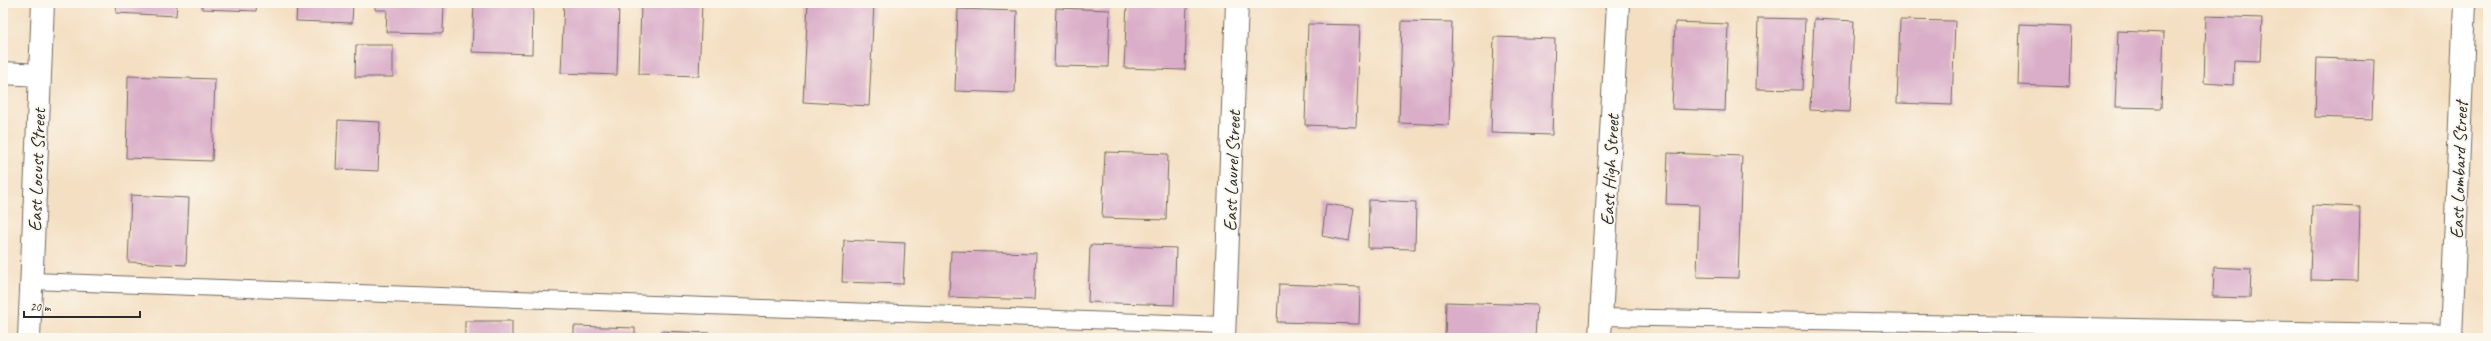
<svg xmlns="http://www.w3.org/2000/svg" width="2491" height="341" viewBox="0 0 2491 341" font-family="Caveat,sans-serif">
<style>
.building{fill:#daaec9}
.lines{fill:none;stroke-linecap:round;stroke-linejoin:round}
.service-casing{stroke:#716a60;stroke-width:18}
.minor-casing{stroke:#716a60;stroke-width:24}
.secondary-casing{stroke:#716a60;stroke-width:24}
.service{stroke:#fff;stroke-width:16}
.minor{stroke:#fff;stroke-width:22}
.secondary{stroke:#fff;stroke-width:22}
.labels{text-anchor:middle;stroke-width:3.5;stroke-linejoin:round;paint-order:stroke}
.street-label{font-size:19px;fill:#2b2b2b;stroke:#fbf7ec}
</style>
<rect width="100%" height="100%" fill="#fbf7ec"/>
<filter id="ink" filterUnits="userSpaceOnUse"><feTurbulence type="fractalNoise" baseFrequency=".025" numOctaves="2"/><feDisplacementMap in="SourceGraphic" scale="8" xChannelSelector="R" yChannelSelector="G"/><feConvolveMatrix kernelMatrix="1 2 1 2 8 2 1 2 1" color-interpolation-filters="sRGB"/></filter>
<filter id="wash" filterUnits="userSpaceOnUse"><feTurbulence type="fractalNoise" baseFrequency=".012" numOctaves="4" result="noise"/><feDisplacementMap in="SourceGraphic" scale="16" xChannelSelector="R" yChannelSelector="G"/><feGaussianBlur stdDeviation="0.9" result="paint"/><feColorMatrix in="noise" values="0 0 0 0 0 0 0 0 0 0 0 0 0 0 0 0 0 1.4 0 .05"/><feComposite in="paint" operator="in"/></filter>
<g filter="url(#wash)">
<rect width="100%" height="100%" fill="#f4dfc2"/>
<g id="blocks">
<g class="building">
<polygon points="117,3 177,3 176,16 116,13"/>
<polygon points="202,3 257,3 256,11 202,9"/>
<polygon points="297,3 353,3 352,23 296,21"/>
<polygon points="375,3 444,3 443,33 386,32 387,10 375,10"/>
<polygon points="474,3 533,3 532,54 472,52"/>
<polygon points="564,3 619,3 617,75 561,73"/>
<polygon points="641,3 702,3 699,76 639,74"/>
<polygon points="808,3 874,3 869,106 803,102"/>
<polygon points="1127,3 1187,3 1185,70 1124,68"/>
<polygon points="1056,8 1110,10 1108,67 1054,66"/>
<polygon points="958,9 1017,11 1015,93 955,91"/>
<polygon points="2206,16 2262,18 2260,61 2234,60 2233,85 2204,83"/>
<polygon points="1758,18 1805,19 1802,90 1756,89"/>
<polygon points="1814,19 1854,21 1850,112 1810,110"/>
<polygon points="1900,20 1955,21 1952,105 1897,103"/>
<polygon points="1402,21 1452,22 1449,125 1399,123"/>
<polygon points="1675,22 1728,24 1725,111 1672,109"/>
<polygon points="1308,24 1360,25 1356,127 1305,125"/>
<polygon points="2020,24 2071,26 2069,87 2018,85"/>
<polygon points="2118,31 2164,33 2161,108 2115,107"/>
<polygon points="1494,37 1555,39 1552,135 1491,133"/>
<polygon points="356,45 393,45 393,77 355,77"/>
<polygon points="2317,58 2374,60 2372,119 2315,117"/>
<polygon points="128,76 215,79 212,161 126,158"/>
<polygon points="338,120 380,122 378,171 336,169"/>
<polygon points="1105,152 1168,154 1166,220 1102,218"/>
<polygon points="1668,153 1742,156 1738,278 1697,277 1699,205 1666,204"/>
<polygon points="131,195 189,198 186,265 128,262"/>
<polygon points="1369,200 1416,202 1415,249 1368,248"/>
<polygon points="1326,204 1354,208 1349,241 1322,236"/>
<polygon points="2312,205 2360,207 2358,281 2310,280"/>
<polygon points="844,240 905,243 903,284 842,282"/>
<polygon points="1090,245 1176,248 1174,305 1088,302"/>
<polygon points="951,251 1036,253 1034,300 949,297"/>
<polygon points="2214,267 2251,269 2250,298 2213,297"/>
<polygon points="1279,284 1360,287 1359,324 1277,322"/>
<polygon points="1446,302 1537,305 1535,338 1445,338"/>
<rect x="465" y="321" width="47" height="17"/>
<polygon points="574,326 635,328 635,338 574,338"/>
<polygon points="661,331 710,333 710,338 660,338"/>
</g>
</g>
</g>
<g filter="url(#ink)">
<use href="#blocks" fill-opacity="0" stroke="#716a60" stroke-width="1"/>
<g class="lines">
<g class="service-casing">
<g id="service">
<polyline points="32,281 1224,325"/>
<polyline points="1601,317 2451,333"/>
</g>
</g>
<g class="minor-casing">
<g id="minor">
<polyline points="3,73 39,75"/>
<polyline points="1224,338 1237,3"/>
<polyline points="1600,338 1618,3"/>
<polyline points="2451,338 2465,3"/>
</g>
</g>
<g class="secondary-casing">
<polyline id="secondary" points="29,338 43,3"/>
</g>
<use href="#service" class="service"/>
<use href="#minor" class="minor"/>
<use href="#secondary" class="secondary"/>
</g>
</g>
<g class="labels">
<g class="street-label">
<text transform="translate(36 170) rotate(-88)" y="7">East Locust Street</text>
<text transform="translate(1609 170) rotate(-87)" y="7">East High Street</text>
<text transform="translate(2458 170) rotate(-88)" y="7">East Lombard Street</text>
<text transform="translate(1231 171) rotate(-88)" y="7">East Laurel Street</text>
</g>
</g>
<rect width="2491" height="341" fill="none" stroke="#fbf7ec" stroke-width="16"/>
<path d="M24 311v6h116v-6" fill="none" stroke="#2b2b2b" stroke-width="2"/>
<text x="30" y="311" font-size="12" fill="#2b2b2b" stroke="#fbf7ec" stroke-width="3" paint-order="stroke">20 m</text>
</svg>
